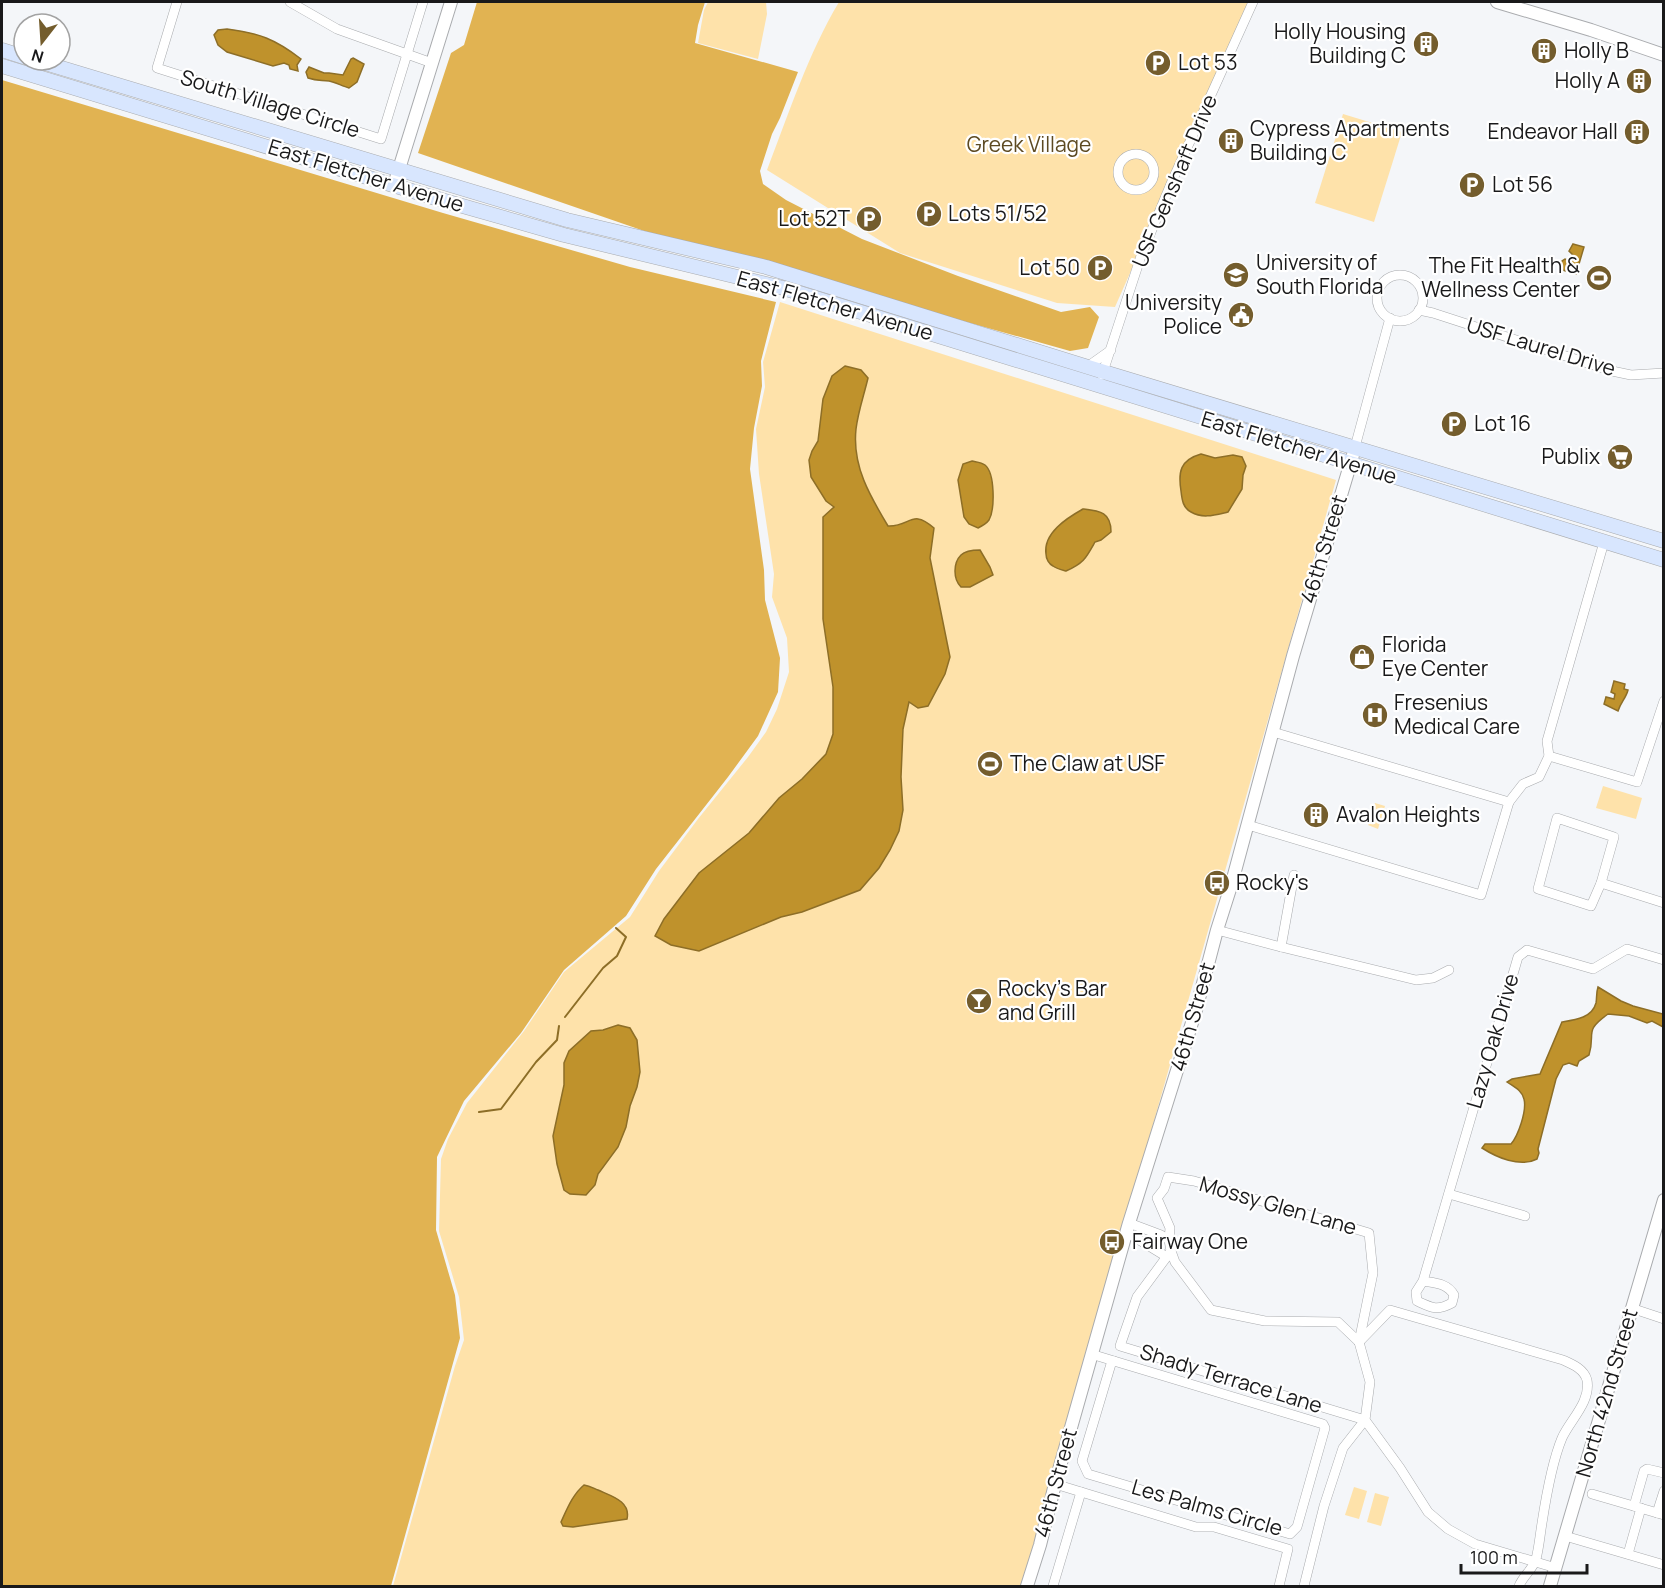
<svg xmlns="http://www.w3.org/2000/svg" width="1665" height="1588" viewBox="0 0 1665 1588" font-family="Manrope,sans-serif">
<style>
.green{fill:#fee2aa}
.forest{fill:#e1b352}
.water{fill:#bf922c;stroke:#8d6e27;stroke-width:1.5}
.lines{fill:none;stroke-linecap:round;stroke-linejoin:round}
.stream{stroke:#8d6e27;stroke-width:2}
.minor-casing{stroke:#a9abae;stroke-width:10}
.tertiary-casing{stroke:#a9abae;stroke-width:14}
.secondary-casing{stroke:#a9abae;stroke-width:15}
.minor{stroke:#fff;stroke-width:9}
.tertiary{stroke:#fff;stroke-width:12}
.secondary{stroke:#d8e6fe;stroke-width:14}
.labels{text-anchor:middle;stroke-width:4.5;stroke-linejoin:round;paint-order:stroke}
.poi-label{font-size:21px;fill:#19191a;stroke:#fff;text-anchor:start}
.street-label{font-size:21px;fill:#19191a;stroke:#fff}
.park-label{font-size:21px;fill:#5d4a22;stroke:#fff}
</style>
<rect width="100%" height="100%" fill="#f4f6f9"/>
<g class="green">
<polygon points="708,2 766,2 767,14 758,59 698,43 704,10"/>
<path d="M 839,2 L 1250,2 L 1115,307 L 1057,303 L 900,253 L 767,170 C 789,113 808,54 839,2 Z"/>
<polygon points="1343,114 1402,132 1374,222 1315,203"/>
<polygon points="780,302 1336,480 1022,1586 393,1586 455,1366 464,1340 459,1297 439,1231 441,1159 448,1139 467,1103 524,1031 564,972 630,917 659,871 698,819 748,757 766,732 777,709 789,672 787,638 772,597 774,574 759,474 756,429 765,387 763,362"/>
<polygon points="1603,786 1642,798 1636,819 1596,808"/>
<polygon points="1375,803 1385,806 1378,829 1368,825"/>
<polygon points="1354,1487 1367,1491 1359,1519 1345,1515"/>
<polygon points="1375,1493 1389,1497 1381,1526 1367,1522"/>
</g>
<g class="forest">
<polygon points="477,2 705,2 698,25 695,43 798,72 780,118 772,134 760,171 763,184 786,200 862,239 958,276 1061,312 1090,307 1099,317 1088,348 1070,351 650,233 418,153 451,53 464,45"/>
<polygon points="2,80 443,213 630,267 776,302 761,361 762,386 754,428 750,469 764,570 765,600 780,658 778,692 758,736 728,777 656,869 626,916 564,970 521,1033 464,1101 437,1157 436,1230 455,1295 460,1338 391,1586 2,1586"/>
</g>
<g class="water">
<path d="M 227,29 C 259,33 275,39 301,59 L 297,65 L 298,71 L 290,69 L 289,65 L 284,63 L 273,66 L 227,52 L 218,45 L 214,35 L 218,30 Z"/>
<path d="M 353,58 L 364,64 L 357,82 L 349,88 C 342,86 335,82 329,81 C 320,80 317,81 308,78 L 306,72 L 309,67 L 324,73 L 329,73 L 343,75 L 351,59 Z"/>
<polygon points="1573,244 1584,247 1576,274 1559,269 1562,261 1565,259 1571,261 1573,258 1573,255 1569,251"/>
<path d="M 845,366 L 861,370 L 868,378 C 864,395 858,412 856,429 C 852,466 870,496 888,526 C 911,527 911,508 934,528 L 930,558 L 950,657 L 945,674 L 928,706 L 918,708 L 909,702 L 903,729 L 901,777 L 903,810 L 899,831 L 890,850 L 879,868 L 860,890 L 802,912 L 781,917 L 699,951 L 671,945 L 655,936 L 664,919 L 699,873 L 749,833 L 779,798 L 802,779 L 826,754 L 833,734 L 833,687 L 823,619 L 823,517 L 834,507 L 826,501 L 811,477 L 809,460 L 812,451 L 818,441 L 823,399 L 832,376 Z"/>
<path d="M 1201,454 L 1215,458 L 1233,455 L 1242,457 L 1246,466 L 1243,475 L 1242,489 L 1228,512 C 1215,515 1203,519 1191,512 C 1183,508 1182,500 1181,491 C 1178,472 1180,460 1201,454 Z"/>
<path d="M 972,461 C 976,462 981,462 985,465 C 995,473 995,509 989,520 C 986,524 982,526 978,528 L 969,524 L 964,517 L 958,480 L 963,464 Z"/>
<path d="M 1083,509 C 1100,511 1111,512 1111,532 L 1101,540 L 1095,542 C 1086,558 1084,563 1066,571 C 1062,570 1057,569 1053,566 C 1049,564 1046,559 1046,554 C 1043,533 1067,518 1083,509 Z"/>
<path d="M 980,550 L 990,567 L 993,575 L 970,587 L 961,587 C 953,579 953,563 961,555 C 966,550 974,550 980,550 Z"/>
<path d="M 1614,681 L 1625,684 L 1624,689 L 1628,690 C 1626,698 1621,702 1618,711 L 1604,704 L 1606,697 L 1614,699 L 1615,694 L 1611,692 Z"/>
<path d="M 1598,987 L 1621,1001 L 1633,1006 L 1663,1014 L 1663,1027 L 1652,1021 L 1647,1023 L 1629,1016 L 1608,1014 C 1583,1032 1596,1032 1589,1055 L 1579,1061 L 1577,1066 L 1569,1063 L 1563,1065 L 1556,1079 L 1538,1149 L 1539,1153 L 1537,1159 C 1520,1168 1496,1157 1482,1148 L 1485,1144 L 1511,1144 C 1518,1136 1527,1111 1524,1099 C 1522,1090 1514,1087 1507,1082 L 1512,1079 L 1540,1074 L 1562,1022 C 1575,1020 1592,1018 1596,1003 C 1597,998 1596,993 1598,987 Z"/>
<polygon points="618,1025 630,1028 637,1040 640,1072 637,1087 630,1106 626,1127 618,1147 598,1174 595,1185 586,1195 570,1194 564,1190 557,1164 553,1136 564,1085 564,1063 569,1051 591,1031 603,1030"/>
<path d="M 584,1485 C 590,1486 593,1488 598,1490 C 611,1496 631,1501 627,1519 L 573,1527 L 563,1526 L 561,1522 C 567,1509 573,1494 584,1485 Z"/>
</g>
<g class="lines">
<g class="stream">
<polyline points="565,1017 603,968 617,956 626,937 616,928"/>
<polyline points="479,1112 501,1109 536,1062 557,1040 559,1026"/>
</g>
<g class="minor-casing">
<g id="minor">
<polyline points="177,2 157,68 381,139 423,2"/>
<polyline points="290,2 337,29 432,63"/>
<circle cx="1136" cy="172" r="18"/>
<circle cx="1400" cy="298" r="23"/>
<polyline points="1419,310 1433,313 1612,371 1631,375 1664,373"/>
<polyline points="1087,367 1111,350"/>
<polyline points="1102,375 1141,256 1173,179 1253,2"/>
<polyline points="1355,447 1390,318"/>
<polyline points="1273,732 1509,802 1523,784 1539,777 1549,756 1547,741 1604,542"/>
<polyline points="1549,756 1637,782 1664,701"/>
<polygon points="1557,818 1614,837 1601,883 1591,906 1538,889"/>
<polyline points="1248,825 1481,895 1509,802"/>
<polyline points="1601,883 1664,903"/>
<polyline points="1217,930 1281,947 1416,980 1433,978 1449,970"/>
<polyline points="1281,947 1294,875"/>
<polyline points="1449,1194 1525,1216"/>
<polyline points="1129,1223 1161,1235 1169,1240"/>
<polyline points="1126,1232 1167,1257"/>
<polyline points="1171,1251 1175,1262 1211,1310 1265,1321 1338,1322 1359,1342"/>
<path d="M 1423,1281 C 1435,1283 1447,1283 1454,1295 L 1452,1303 C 1437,1311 1432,1308 1417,1301 L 1416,1292 L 1423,1281 L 1518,957 L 1527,950 L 1593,969 L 1627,949 L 1664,960"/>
<polyline points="1631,1308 1664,1319"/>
<path d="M 1359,1342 L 1390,1310 L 1563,1360 C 1572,1364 1584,1369 1587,1380 C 1591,1402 1570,1420 1562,1438 C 1552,1462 1546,1497 1542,1523 C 1540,1535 1539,1548 1536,1559 C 1533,1569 1523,1576 1519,1586"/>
<polyline points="1091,1354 1114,1361"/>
<polygon points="1114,1361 1323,1424 1325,1428 1297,1527 1290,1534 1088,1474 1082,1461 1111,1364"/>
<polyline points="1055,1484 1196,1527 1214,1527 1288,1549 1279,1586"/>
<polyline points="1592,1494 1664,1515"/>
<polyline points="1634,1506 1644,1471 1647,1469 1664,1473"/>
<polyline points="1657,1513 1664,1491"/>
<polyline points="1565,1536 1664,1565"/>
<polyline points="1628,1554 1641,1508"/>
<polyline points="1053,1586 1081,1492"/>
<polyline points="1304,1586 1324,1506 1343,1448 1365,1420 1120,1346 1137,1297 1171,1251 1169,1240 1170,1228 1157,1198 1164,1189 1168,1177 1194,1181 1369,1233 1373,1273 1359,1342 1370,1382 1365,1420 1400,1468 1428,1512 1448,1529 1475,1544 1556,1568"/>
</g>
</g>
<g class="tertiary-casing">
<g id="tertiary">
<polyline points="1497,2 1591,30 1664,55"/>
<polyline points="394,185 451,2"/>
<polyline points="1027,1586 1040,1545 1055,1484 1129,1223 1196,1010 1217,930 1231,886 1293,656 1353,455"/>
<polyline points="1550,1586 1664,1200"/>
</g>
</g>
<g class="secondary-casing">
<g id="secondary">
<polyline points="2,50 24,57"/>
<polyline points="35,60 567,220 766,267 1104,372 1664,541"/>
<polyline points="2,66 445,201 564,235 783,288 1664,560"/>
</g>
</g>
<use href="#minor" class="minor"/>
<use href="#tertiary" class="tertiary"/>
<use href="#secondary" class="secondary"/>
</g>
<defs>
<g id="building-disc" transform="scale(1.35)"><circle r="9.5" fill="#745d2d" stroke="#fff"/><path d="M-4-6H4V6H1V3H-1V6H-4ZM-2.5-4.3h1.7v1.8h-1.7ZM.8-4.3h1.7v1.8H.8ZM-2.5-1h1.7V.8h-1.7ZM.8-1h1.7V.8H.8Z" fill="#fff"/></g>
<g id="parking-disc" transform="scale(1.35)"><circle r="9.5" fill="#745d2d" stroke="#fff"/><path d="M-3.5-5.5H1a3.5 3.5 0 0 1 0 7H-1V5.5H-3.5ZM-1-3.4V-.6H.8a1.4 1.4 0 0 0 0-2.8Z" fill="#fff"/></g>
<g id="university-disc" transform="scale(1.35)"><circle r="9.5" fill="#745d2d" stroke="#fff"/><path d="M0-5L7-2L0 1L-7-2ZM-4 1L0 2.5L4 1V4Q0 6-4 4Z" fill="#fff"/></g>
<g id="stadium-disc" transform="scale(1.35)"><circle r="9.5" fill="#745d2d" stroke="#fff"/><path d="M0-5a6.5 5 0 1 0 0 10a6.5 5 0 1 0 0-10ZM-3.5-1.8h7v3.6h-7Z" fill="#fff"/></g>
<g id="civic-disc" transform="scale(1.35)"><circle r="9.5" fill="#745d2d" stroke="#fff"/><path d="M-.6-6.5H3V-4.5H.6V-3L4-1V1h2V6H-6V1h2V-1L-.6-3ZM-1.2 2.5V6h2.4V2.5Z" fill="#fff"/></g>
<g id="supermarket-disc" transform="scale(1.35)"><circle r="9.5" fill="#745d2d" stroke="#fff"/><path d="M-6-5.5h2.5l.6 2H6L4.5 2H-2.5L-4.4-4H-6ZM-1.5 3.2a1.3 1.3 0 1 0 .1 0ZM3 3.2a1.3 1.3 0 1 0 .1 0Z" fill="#fff"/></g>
<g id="shop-disc" transform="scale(1.35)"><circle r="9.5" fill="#745d2d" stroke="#fff"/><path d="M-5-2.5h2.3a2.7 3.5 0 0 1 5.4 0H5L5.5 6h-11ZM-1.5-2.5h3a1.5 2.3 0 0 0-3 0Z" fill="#fff"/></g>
<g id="hospital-disc" transform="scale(1.35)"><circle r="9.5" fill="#745d2d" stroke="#fff"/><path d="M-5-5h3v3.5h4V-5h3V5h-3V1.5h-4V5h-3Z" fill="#fff"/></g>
<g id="bus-disc" transform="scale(1.35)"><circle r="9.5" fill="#745d2d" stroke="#fff"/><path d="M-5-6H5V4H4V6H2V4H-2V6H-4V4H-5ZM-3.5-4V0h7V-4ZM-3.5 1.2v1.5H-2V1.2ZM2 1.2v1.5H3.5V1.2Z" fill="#fff"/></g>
<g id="bar-disc" transform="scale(1.35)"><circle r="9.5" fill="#745d2d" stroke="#fff"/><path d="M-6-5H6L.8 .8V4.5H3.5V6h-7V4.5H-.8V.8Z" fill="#fff"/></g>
</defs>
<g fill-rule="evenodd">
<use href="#building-disc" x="1426" y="44"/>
<use href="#building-disc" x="1544" y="51"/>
<use href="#parking-disc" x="1158" y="63"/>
<use href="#building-disc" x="1639" y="81"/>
<use href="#building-disc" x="1637" y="132"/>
<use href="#building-disc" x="1231" y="141"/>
<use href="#parking-disc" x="1472" y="185"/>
<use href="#parking-disc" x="929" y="214"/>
<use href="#parking-disc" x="869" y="219"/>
<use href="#parking-disc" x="1100" y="268"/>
<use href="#university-disc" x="1236" y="275"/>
<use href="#stadium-disc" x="1599" y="278"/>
<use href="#civic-disc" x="1241" y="315"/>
<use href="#parking-disc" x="1454" y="424"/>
<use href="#supermarket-disc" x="1620" y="457"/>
<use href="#shop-disc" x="1362" y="657"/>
<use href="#hospital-disc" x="1375" y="715"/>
<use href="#stadium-disc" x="990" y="764"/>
<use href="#building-disc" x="1316" y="815"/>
<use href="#bus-disc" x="1217" y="883"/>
<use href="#bar-disc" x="979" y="1001"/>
<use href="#bus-disc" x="1112" y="1242"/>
</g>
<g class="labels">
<g class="poi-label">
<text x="1406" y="39" text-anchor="end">Holly Housing<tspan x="1406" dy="24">Building C</tspan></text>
<text x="1564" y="58">Holly B</text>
<text x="1178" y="70">Lot 53</text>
<text x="1620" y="88" text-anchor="end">Holly A</text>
<text x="1250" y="136">Cypress Apartments<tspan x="1250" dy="24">Building C</tspan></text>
<text x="1618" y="139" text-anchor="end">Endeavor Hall</text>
<text x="1492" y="192">Lot 56</text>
<text x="948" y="221">Lots 51/52</text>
<text x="850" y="226" text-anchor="end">Lot 52T</text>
<text x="1256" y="270">University of<tspan x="1256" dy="24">South Florida</tspan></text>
<text x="1580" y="273" text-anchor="end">The Fit Health &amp;<tspan x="1580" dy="24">Wellness Center</tspan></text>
<text x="1080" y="275" text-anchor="end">Lot 50</text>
<text x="1222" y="310" text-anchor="end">University<tspan x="1222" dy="24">Police</tspan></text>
<text x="1474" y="431">Lot 16</text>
<text x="1600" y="464" text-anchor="end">Publix</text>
<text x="1382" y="652">Florida<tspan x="1382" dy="24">Eye Center</tspan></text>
<text x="1394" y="710">Fresenius<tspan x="1394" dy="24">Medical Care</tspan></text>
<text x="1010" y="771">The Claw at USF</text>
<text x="1336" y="822">Avalon Heights</text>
<text x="1236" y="890">Rocky's</text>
<text x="998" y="996">Rocky's Bar<tspan x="998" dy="24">and Grill</tspan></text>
<text x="1132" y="1249">Fairway One</text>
</g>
<g class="street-label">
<text transform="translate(270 104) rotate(17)" y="7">South Village Circle</text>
<text transform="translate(366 176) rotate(17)" y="7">East Fletcher Avenue</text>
<text transform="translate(1175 181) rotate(-67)" y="7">USF Genshaft Drive</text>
<text transform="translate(835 306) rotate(16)" y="7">East Fletcher Avenue</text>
<text transform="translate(1541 347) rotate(17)" y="7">USF Laurel Drive</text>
<text transform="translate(1299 448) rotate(17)" y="7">East Fletcher Avenue</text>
<text transform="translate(1324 549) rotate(-73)" y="7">46th Street</text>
<text transform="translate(1193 1017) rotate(-74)" y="7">46th Street</text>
<text transform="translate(1493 1041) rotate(-74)" y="7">Lazy Oak Drive</text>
<text transform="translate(1278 1206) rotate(16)" y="7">Mossy Glen Lane</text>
<text transform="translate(1231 1379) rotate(17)" y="7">Shady Terrace Lane</text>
<text transform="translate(1607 1393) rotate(-74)" y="7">North 42nd Street</text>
<text transform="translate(1056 1483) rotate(-75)" y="7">46th Street</text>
<text transform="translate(1207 1508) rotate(16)" y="7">Les Palms Circle</text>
</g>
<g class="park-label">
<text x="1029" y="152">Greek Village</text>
</g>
</g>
<rect width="1665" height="1588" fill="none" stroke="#19191a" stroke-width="6"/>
<g transform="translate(42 42) rotate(197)"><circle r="28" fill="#ffffff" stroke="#a3a3a3" stroke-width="1.5"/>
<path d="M0-4.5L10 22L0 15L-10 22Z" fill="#745d2d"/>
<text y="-9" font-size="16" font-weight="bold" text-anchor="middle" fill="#19191a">N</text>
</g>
<path d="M1461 1564v9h126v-9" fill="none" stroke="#19191a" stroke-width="3"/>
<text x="1470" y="1564" font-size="18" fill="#19191a" stroke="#ffffff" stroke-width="4.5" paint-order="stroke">100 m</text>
</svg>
